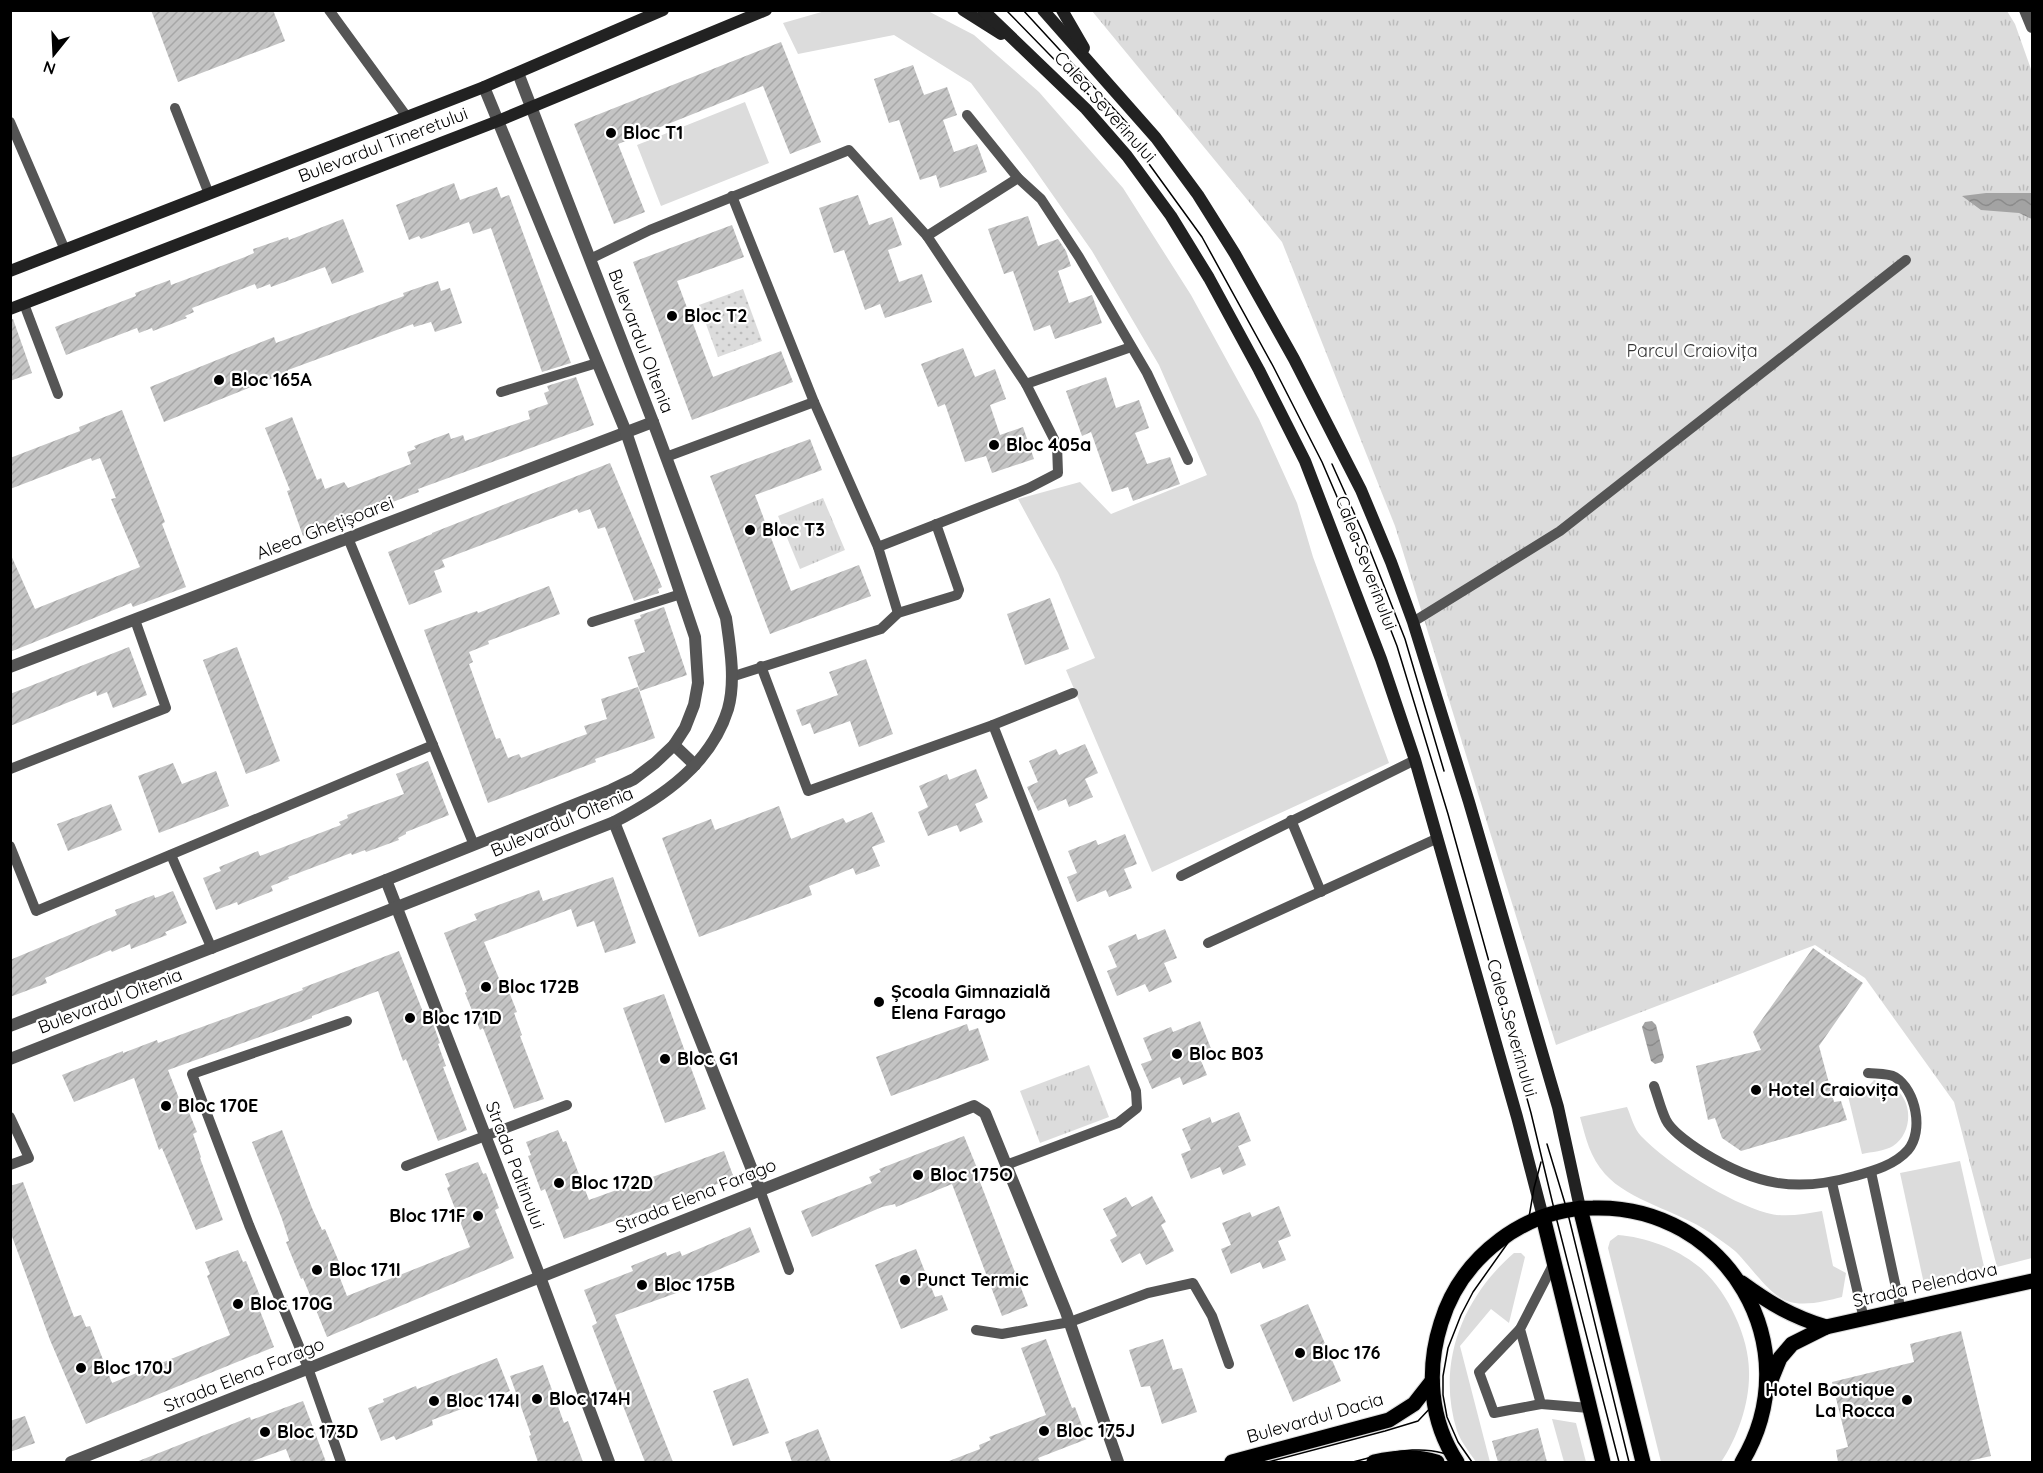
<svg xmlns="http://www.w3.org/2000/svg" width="2043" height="1473" viewBox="0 0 2043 1473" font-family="Quicksand,sans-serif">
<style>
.grass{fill:#dcdcdc}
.park{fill:url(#park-tufts)}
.garden{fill:url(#garden-dots)}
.water{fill:url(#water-waves)}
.building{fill:url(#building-hatch)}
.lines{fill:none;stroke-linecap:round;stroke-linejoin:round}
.primary-casing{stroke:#dbdbdb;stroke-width:17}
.service{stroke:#555;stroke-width:10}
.minor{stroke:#555;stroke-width:12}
.tertiary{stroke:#555;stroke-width:12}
.secondary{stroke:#222;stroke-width:12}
.primary{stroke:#000;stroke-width:15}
.tram{stroke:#000;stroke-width:1.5}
.poi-dot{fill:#000;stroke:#fff;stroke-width:2}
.labels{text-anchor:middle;stroke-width:4.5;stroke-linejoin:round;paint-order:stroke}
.street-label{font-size:18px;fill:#000;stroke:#fff}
.poi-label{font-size:18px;font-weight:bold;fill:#000;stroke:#fff;text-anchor:start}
.park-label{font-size:18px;fill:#333;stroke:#fff}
</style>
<defs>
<pattern id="park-tufts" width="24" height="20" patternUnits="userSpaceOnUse" patternTransform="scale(1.5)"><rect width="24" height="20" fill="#dcdcdc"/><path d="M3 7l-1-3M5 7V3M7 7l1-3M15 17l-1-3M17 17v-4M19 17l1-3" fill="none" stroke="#bbb"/></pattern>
<pattern id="garden-dots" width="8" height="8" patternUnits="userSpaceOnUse" patternTransform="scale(1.5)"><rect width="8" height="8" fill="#dcdcdc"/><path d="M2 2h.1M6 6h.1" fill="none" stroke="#bbb" stroke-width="1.8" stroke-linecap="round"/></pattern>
<pattern id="water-waves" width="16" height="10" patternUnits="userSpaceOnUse" patternTransform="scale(1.5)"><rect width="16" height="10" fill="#a3a3a3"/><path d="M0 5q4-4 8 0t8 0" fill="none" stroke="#8b8b8b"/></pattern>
<pattern id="building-hatch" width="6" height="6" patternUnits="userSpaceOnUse" patternTransform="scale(1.5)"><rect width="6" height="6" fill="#c4c4c4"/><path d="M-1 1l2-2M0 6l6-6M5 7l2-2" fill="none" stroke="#a7a7a7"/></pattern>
</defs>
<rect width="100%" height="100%" fill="#fff"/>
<g class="grass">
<polygon points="825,11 926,10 974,35 1039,92 1123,188 1191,295 1259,419 1297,503 1313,557 1389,763 1152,872 1066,670 1095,658 1058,573 1018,499 1080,482 1111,514 1207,475 1159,365 1092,251 1031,164 971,83 894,35 798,54 783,23"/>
<polygon points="745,102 769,163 661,206 637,145"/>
<path d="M 1874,1080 C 1879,1082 1887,1083 1892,1086 C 1913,1099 1914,1132 1893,1146 C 1885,1151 1871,1152 1862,1154 L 1848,1096 L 1865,1090 Z"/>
<path d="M 1627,1107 C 1631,1116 1634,1129 1641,1136 C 1669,1165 1728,1202 1767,1213 C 1784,1218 1804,1214 1822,1211 L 1833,1266 L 1846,1273 L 1842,1297 C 1826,1301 1804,1307 1787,1301 C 1769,1295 1749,1264 1735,1251 C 1727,1244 1717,1238 1709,1232 C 1678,1211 1629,1201 1605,1174 C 1590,1157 1586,1139 1580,1117 Z"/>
<polygon points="1960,1161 1985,1271 1924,1284 1900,1173"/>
<path d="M 1618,1235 C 1645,1237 1676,1248 1698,1266 C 1726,1288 1749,1336 1749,1371 C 1750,1402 1738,1437 1721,1462 L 1661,1462 L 1608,1248 L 1610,1241 Z"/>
<path d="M 1514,1253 L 1521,1253 L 1525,1257 L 1509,1323 L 1491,1309 L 1460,1346 L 1490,1462 L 1476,1462 C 1470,1453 1461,1442 1457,1431 C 1436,1364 1462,1298 1514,1253 Z"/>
<polygon points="1552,1419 1576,1423 1586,1462 1564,1462"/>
</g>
<g class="park">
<polygon points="1092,11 2007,11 2015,24 2032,72 2032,1258 1997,1267 1954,1102 1865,978 1815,945 1556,1045 1395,526 1282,242"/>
<polygon points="823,498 845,550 800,569 778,516"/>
<polygon points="1089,1065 1109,1117 1040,1143 1020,1091"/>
</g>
<polygon class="garden" points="743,289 762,341 718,357 699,305"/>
<g class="water">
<polygon points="1986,193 2032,193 2032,219 2019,213 1981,210 1962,196"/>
<polygon points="1652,1021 1656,1025 1664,1057 1662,1062 1655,1064 1651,1061 1642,1027 1645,1022"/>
</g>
<g class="building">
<polygon points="151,10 273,10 285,41 178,82"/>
<polygon points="781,42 821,142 790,154 763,86 618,144 645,212 614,224 574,124"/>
<polygon points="913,65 924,95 947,87 957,115 943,120 954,152 977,144 987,172 940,188 936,175 920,180 899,120 889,123 874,79"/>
<polygon points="454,183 460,200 497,187 501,198 509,195 571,363 542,372 491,228 473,234 469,222 421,239 419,236 409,240 396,205"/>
<polygon points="858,195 869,225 892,217 902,245 888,250 899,282 922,274 932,302 885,318 880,304 865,310 844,250 834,253 819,208"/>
<polygon points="1028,216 1038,246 1058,239 1066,251 1071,266 1058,271 1069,303 1092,295 1102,323 1055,339 1050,325 1034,331 1013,271 1004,274 988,229"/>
<polygon points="343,219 364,272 332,284 325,267 271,287 270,284 257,289 255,284 192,308 194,312 185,316 187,318 153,331 152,328 139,333 137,328 66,355 55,327 136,296 135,293 170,280 171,285 245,257 254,253 253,249 288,237 289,240"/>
<polygon points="732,225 744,257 677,281 713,377 781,351 793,382 692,420 633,262"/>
<polygon points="438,281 441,291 450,288 462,323 435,332 431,322 414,327 413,324 288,370 288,372 164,422 150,387 274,337 276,343 404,296 403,293"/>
<polygon points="10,319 13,319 32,373 10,381"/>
<polygon points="963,348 975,377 995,369 1006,399 990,405 1000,435 1023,427 1034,459 992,473 986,456 965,462 945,404 938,407 921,364"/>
<polygon points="576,377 594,425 418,489 419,492 303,536 287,491 290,490 265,428 292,417 317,480 321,478 325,489 344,482 348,488 411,464 407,452 416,449 414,446 449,433 451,439 463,435 465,441 530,419 528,411 548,404 544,393 549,391 547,386"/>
<polygon points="1106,377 1116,408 1139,400 1149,428 1135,433 1147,464 1170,457 1180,484 1133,501 1128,487 1112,492 1091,432 1082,436 1066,391"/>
<polygon points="122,410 165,522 162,524 186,587 133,607 131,603 10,652 10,553 35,609 140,567 111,499 116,498 100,458 92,461 91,458 10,489 10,458 80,431 79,427"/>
<polygon points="810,439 822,470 755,495 791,591 859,565 871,596 770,634 710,476"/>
<polygon points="610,463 662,587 658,589 659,593 634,601 605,527 598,529 590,509 579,513 577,509 442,560 445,567 434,571 442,592 409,605 388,552 432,534 432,533"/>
<polygon points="549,586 560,614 488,641 489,644 469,652 473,662 469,664 496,739 500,738 508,758 519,754 521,758 587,734 584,726 607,719 601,699 638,687 655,738 595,759 596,762 488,803 424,630 477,611 478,613"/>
<polygon points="1050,598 1069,649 1025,665 1007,614"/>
<polygon points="664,607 687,675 640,691 628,657 645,652 634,620 641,618 640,615"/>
<polygon points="129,647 147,695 113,708 107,692 97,696 96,691 10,726 10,694"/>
<polygon points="237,647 280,761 246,774 203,660"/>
<polygon points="866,659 893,734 859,747 850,721 814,734 810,723 802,726 796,710 838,695 829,672"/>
<polygon points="1085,744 1098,773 1085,779 1093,797 1069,807 1066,799 1038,811 1027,787 1038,782 1029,761 1056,749 1059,755"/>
<polygon points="428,761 449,815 406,832 406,834 398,838 399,840 366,852 365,850 352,855 351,853 288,877 289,879 271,886 273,891 238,905 237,902 216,910 203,878 221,871 219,867 258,851 260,856 341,825 339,822 348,818 347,815 404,794 396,774"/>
<polygon points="173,763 182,784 216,771 229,806 159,833 138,776"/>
<polygon points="976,769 988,798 975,804 983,822 960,832 957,825 928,836 918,812 928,807 919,786 947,774 949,780"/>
<polygon points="111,804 122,830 68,851 57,824"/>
<polygon points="779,806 791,839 843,818 846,823 872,812 885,842 872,847 880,866 856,875 853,868 809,886 812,895 699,937 662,838 711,819 715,830"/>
<polygon points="1125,834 1137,864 1124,869 1132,888 1109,897 1106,890 1077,902 1067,877 1077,873 1068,851 1096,840 1098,845"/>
<polygon points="613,877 636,943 605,953 594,921 577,927 571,909 484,942 500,981 504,979 517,1012 514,1013 522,1035 520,1036 544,1099 514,1109 483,1028 480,1030 465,993 467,992 444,933 477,920 474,914 539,890 543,901"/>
<polygon points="173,891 187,923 165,932 167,935 131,949 130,944 112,952 111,950 45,978 47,983 10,997 10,960 117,915 115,910 154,895 155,898"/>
<polygon points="1165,929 1177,958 1164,963 1172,982 1149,992 1145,984 1117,996 1107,971 1117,967 1108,946 1136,934 1138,940"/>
<polygon points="1813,948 1863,983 1819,1046 1834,1102 1841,1101 1847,1120 1741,1151 1722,1138 1715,1118 1708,1120 1696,1066 1761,1050 1753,1032"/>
<polygon points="399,951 423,1012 428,1010 440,1043 438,1044 446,1066 443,1067 467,1130 438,1141 406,1059 403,1061 378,991 312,1016 312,1018 168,1070 180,1101 184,1100 197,1132 193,1134 201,1157 200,1158 223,1220 196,1230 162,1148 159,1150 134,1078 74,1102 62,1075 123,1051 123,1053 157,1040 158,1043 303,990 302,988"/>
<polygon points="664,994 706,1109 665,1123 623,1008"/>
<polygon points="1200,1021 1212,1051 1199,1056 1207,1075 1183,1085 1180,1077 1152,1089 1141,1064 1152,1060 1143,1038 1171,1027 1173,1032"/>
<polygon points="967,1024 969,1031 978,1028 989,1060 891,1096 876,1057"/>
<polygon points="1239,1112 1251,1141 1238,1146 1246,1165 1223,1175 1220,1167 1191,1179 1181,1154 1191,1150 1182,1129 1210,1117 1212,1123"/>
<polygon points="282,1130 312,1208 322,1230 325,1229 339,1262 334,1263 347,1296 470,1247 447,1188 450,1186 445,1174 478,1162 483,1174 486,1173 499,1208 495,1210 514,1258 327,1337 303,1278 301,1279 286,1242 289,1241 282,1219 252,1142"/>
<polygon points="558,1130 563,1142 566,1141 589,1200 724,1151 734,1178 564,1239 545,1189 541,1191 528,1156 531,1155 526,1142"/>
<polygon points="964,1136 977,1168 975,1169 1028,1306 1002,1316 952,1184 896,1207 895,1204 882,1207 812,1237 801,1211 872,1183 869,1177 881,1172 879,1169"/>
<polygon points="23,1182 74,1317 81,1315 86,1327 90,1326 112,1383 230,1335 207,1276 210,1274 205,1262 238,1250 243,1262 246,1261 260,1296 255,1298 274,1347 86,1424 50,1340 10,1231 10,1186"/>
<polygon points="1152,1196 1166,1222 1161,1225 1174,1251 1146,1265 1140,1253 1122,1263 1110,1240 1117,1236 1103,1209 1126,1197 1132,1207"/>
<polygon points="1279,1206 1291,1236 1278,1241 1286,1260 1263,1269 1260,1262 1231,1274 1221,1249 1231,1245 1222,1223 1250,1212 1252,1217"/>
<polygon points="750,1227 760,1252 692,1281 693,1283 681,1288 682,1291 615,1315 673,1462 645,1462 592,1326 597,1323 584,1290 633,1271 631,1266 666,1252 667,1256 680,1251 682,1256"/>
<polygon points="916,1249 935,1297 942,1295 948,1310 901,1329 875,1265"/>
<polygon points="1308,1304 1341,1381 1293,1402 1260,1325"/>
<polygon points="1961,1331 1991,1456 1964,1462 1838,1462 1836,1450 1848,1447 1832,1382 1914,1362 1910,1344"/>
<polygon points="1046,1339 1072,1408 1075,1407 1087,1439 1038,1458 1040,1462 949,1462 949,1461 980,1449 979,1445 991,1440 989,1437 1046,1415 1021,1348"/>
<polygon points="1163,1339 1173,1370 1182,1368 1197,1412 1162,1424 1150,1386 1141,1387 1129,1350"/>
<polygon points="497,1358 510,1391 432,1420 433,1425 396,1440 394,1436 381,1441 368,1408 384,1402 383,1399 416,1386 417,1389"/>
<polygon points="543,1365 564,1423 568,1421 583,1462 538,1462 529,1436 531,1435 510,1376"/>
<polygon points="748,1378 769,1433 733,1446 713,1391"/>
<polygon points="303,1401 326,1462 291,1462 286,1449 250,1462 136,1462 250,1417 251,1420"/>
<polygon points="25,1416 35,1443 10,1452 10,1421"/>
<polygon points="1538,1428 1547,1462 1498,1462 1492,1441"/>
<polygon points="818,1429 831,1462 792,1462 785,1442"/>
</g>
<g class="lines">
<g class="primary-casing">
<g id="primary">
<polyline points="1580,1208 1643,1462"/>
<polyline points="1543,1217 1603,1462"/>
<path d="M 1742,1283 C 1771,1304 1791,1316 1826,1327"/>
<polyline points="1769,1385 1780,1358 1792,1344 1826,1327 2032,1281"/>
<polyline points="1232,1462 1389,1420 1414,1404 1432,1381"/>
<path d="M 1374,1462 C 1395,1457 1416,1455 1437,1462"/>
<path d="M 1457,1462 C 1430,1421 1426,1370 1441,1323 C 1451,1290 1472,1261 1500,1240 C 1527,1220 1559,1208 1593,1208 C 1727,1204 1811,1347 1742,1462"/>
</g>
</g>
<g class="service">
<polyline points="329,10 407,117"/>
<polyline points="175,108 209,194"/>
<polyline points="967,115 1018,178 1041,199 1079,257 1147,373 1188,460"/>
<polyline points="10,122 65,250"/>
<polyline points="732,196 814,402 878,547 898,613"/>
<polyline points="927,236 1018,178"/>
<polyline points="590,259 650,230 849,150 927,236 1026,384 1057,445 1058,473 1029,488 878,547"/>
<polyline points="24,304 58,394"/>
<polyline points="1026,384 1131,347"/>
<polyline points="501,392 597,363"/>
<polyline points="666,457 814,402"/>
<polyline points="348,538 474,845"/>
<polyline points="592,622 681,594"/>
<polyline points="1413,622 1560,531 1906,260"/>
<polyline points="761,666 808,791 993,725 1073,693"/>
<polyline points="731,677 881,629 898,613 957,595 959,590 936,524"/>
<polyline points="993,725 1136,1091 1137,1108 1118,1123 1006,1165"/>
<polyline points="10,769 166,708 135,620"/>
<polyline points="1291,820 1321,892"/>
<polyline points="10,846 36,911 433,745"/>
<polyline points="171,855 212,949"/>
<polyline points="1181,876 1415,760"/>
<polyline points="1208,943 1438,838"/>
<path d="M 1654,1086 C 1658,1097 1661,1110 1666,1120 C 1672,1132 1693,1146 1704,1153 C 1756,1185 1796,1193 1855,1176 C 1873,1171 1895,1165 1908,1150 C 1924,1131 1916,1090 1895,1077 C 1888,1073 1875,1074 1868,1073"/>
<polyline points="10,1117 29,1158 10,1165"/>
<polyline points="406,1166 567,1105"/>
<polyline points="1871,1172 1901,1311"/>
<polyline points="1832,1183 1864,1319"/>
<polyline points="760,1190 789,1270"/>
<polyline points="1554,1263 1520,1329 1541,1404 1589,1408"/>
<polyline points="1520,1329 1479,1372 1494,1413 1541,1404"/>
<polyline points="976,1330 1002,1334 1070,1322 1148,1293 1193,1283 1212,1316 1229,1364"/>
<polyline points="341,1462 308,1368 249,1225 192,1074 347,1021"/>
</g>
<g class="minor">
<polyline points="2025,10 2032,27"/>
<polyline points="10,667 653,422"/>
<polyline points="614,822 760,1190"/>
<polyline points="386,880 540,1277 609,1462"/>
<polyline points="71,1462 974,1106 985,1113 1066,1312 1118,1462"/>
</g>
<g class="tertiary">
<polyline points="674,745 695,765"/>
<polyline points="10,1026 386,880 611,790 634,779 655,763 674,745 685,728 694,705 698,683 695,637 626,432 484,87"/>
<path d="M 10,1059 L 614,822 C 663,797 711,764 728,709 C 736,681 730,646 726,618 L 653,422 L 518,73"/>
</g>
<g class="secondary">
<polyline points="963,10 1001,34"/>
<polyline points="983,10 1086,109 1127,156 1171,216 1209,278 1259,370 1305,461 1381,659 1415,760 1517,1117 1543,1217"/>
<polyline points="1043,10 1156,138 1198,195 1235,254 1294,359 1361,490 1391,562 1413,622 1469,802 1558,1107 1580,1208"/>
<polyline points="1062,10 1084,48"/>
<polyline points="10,271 484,87 663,10"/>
<polyline points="10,309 498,121 766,10"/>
</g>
<use href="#primary" class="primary"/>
<g class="tram">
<polyline points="1006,10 1128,135 1202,237 1273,366 1322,462 1356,541 1397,646 1448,814 1531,1113 1555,1213 1619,1462"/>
<polyline points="1023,10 1127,123"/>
<polyline points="1332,464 1364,535 1405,639 1444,771"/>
<polyline points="1547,1144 1567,1210 1629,1462"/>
<polyline points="1268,1462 1385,1431 1418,1421 1434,1404 1439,1388"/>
<path d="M 1353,1462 C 1388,1453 1430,1440 1462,1462"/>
<polyline points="1472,1462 1458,1442 1447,1417 1443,1395 1443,1376 1448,1348 1461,1315 1473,1292 1512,1237 1528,1223 1534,1188 1541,1162"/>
</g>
</g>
<g class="poi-dot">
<circle cx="611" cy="133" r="6"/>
<circle cx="672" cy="316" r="6"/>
<circle cx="219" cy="380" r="6"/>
<circle cx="994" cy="445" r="6"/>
<circle cx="750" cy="530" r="6"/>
<circle cx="486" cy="987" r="6"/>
<circle cx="879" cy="1002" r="6"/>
<circle cx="410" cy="1018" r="6"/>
<circle cx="1177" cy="1054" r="6"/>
<circle cx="665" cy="1059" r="6"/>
<circle cx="1756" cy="1090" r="6"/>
<circle cx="166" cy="1106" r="6"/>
<circle cx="918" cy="1175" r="6"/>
<circle cx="559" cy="1183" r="6"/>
<circle cx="478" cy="1216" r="6"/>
<circle cx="317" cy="1270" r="6"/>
<circle cx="905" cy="1280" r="6"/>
<circle cx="642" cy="1285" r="6"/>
<circle cx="238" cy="1304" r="6"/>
<circle cx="1300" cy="1353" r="6"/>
<circle cx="81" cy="1368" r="6"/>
<circle cx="537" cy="1399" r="6"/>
<circle cx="1907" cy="1400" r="6"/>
<circle cx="434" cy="1401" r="6"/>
<circle cx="1044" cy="1431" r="6"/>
<circle cx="265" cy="1432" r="6"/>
</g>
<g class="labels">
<g class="street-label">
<text transform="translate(1105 107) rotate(48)" y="6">Calea Severinului</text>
<text transform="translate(383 145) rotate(-21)" y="6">Bulevardul Tineretului</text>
<text transform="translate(641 341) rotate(69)" y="6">Bulevardul Oltenia</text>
<text transform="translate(325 528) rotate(-21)" y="6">Aleea Ghețișoarei</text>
<text transform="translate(1366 563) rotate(69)" y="6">Calea Severinului</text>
<text transform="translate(562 822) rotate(-23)" y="6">Bulevardul Oltenia</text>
<text transform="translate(110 1001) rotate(-21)" y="6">Bulevardul Oltenia</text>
<text transform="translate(1512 1028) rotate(74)" y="6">Calea Severinului</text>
<text transform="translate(515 1165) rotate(69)" y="6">Strada Paltinului</text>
<text transform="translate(696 1196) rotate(-22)" y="6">Strada Elena Farago</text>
<text transform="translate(1925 1285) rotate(-13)" y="6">Strada Pelendava</text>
<text transform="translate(244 1375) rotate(-22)" y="6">Strada Elena Farago</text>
<text transform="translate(1315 1418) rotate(-16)" y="6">Bulevardul Dacia</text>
</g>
<g class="poi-label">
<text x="623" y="139">Bloc T1</text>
<text x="684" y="322">Bloc T2</text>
<text x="231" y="386">Bloc 165A</text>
<text x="1006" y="451">Bloc 405a</text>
<text x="762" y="536">Bloc T3</text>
<text x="498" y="993">Bloc 172B</text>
<text x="891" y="998">Școala Gimnazială<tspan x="891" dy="21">Elena Farago</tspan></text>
<text x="422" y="1024">Bloc 171D</text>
<text x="1189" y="1060">Bloc B03</text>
<text x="677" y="1065">Bloc G1</text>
<text x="1768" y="1096">Hotel Craiovița</text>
<text x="178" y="1112">Bloc 170E</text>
<text x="930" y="1181">Bloc 175O</text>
<text x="571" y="1189">Bloc 172D</text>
<text x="466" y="1222" text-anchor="end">Bloc 171F</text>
<text x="329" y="1276">Bloc 171I</text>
<text x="917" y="1286">Punct Termic</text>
<text x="654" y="1291">Bloc 175B</text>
<text x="250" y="1310">Bloc 170G</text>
<text x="1312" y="1359">Bloc 176</text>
<text x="93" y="1374">Bloc 170J</text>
<text x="1895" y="1396" text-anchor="end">Hotel Boutique<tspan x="1895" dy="21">La Rocca</tspan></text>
<text x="549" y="1405">Bloc 174H</text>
<text x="446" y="1407">Bloc 174I</text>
<text x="1056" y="1437">Bloc 175J</text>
<text x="277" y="1438">Bloc 173D</text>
</g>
<g class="park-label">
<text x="1692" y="357">Parcul Craiovița</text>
</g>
</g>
<rect width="2043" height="1473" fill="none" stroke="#000000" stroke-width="24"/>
<g transform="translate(54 54) rotate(198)" stroke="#ffffff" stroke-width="4.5" paint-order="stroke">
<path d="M0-4.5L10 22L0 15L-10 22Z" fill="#000000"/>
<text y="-9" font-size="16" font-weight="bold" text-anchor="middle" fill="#000000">N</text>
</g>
</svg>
